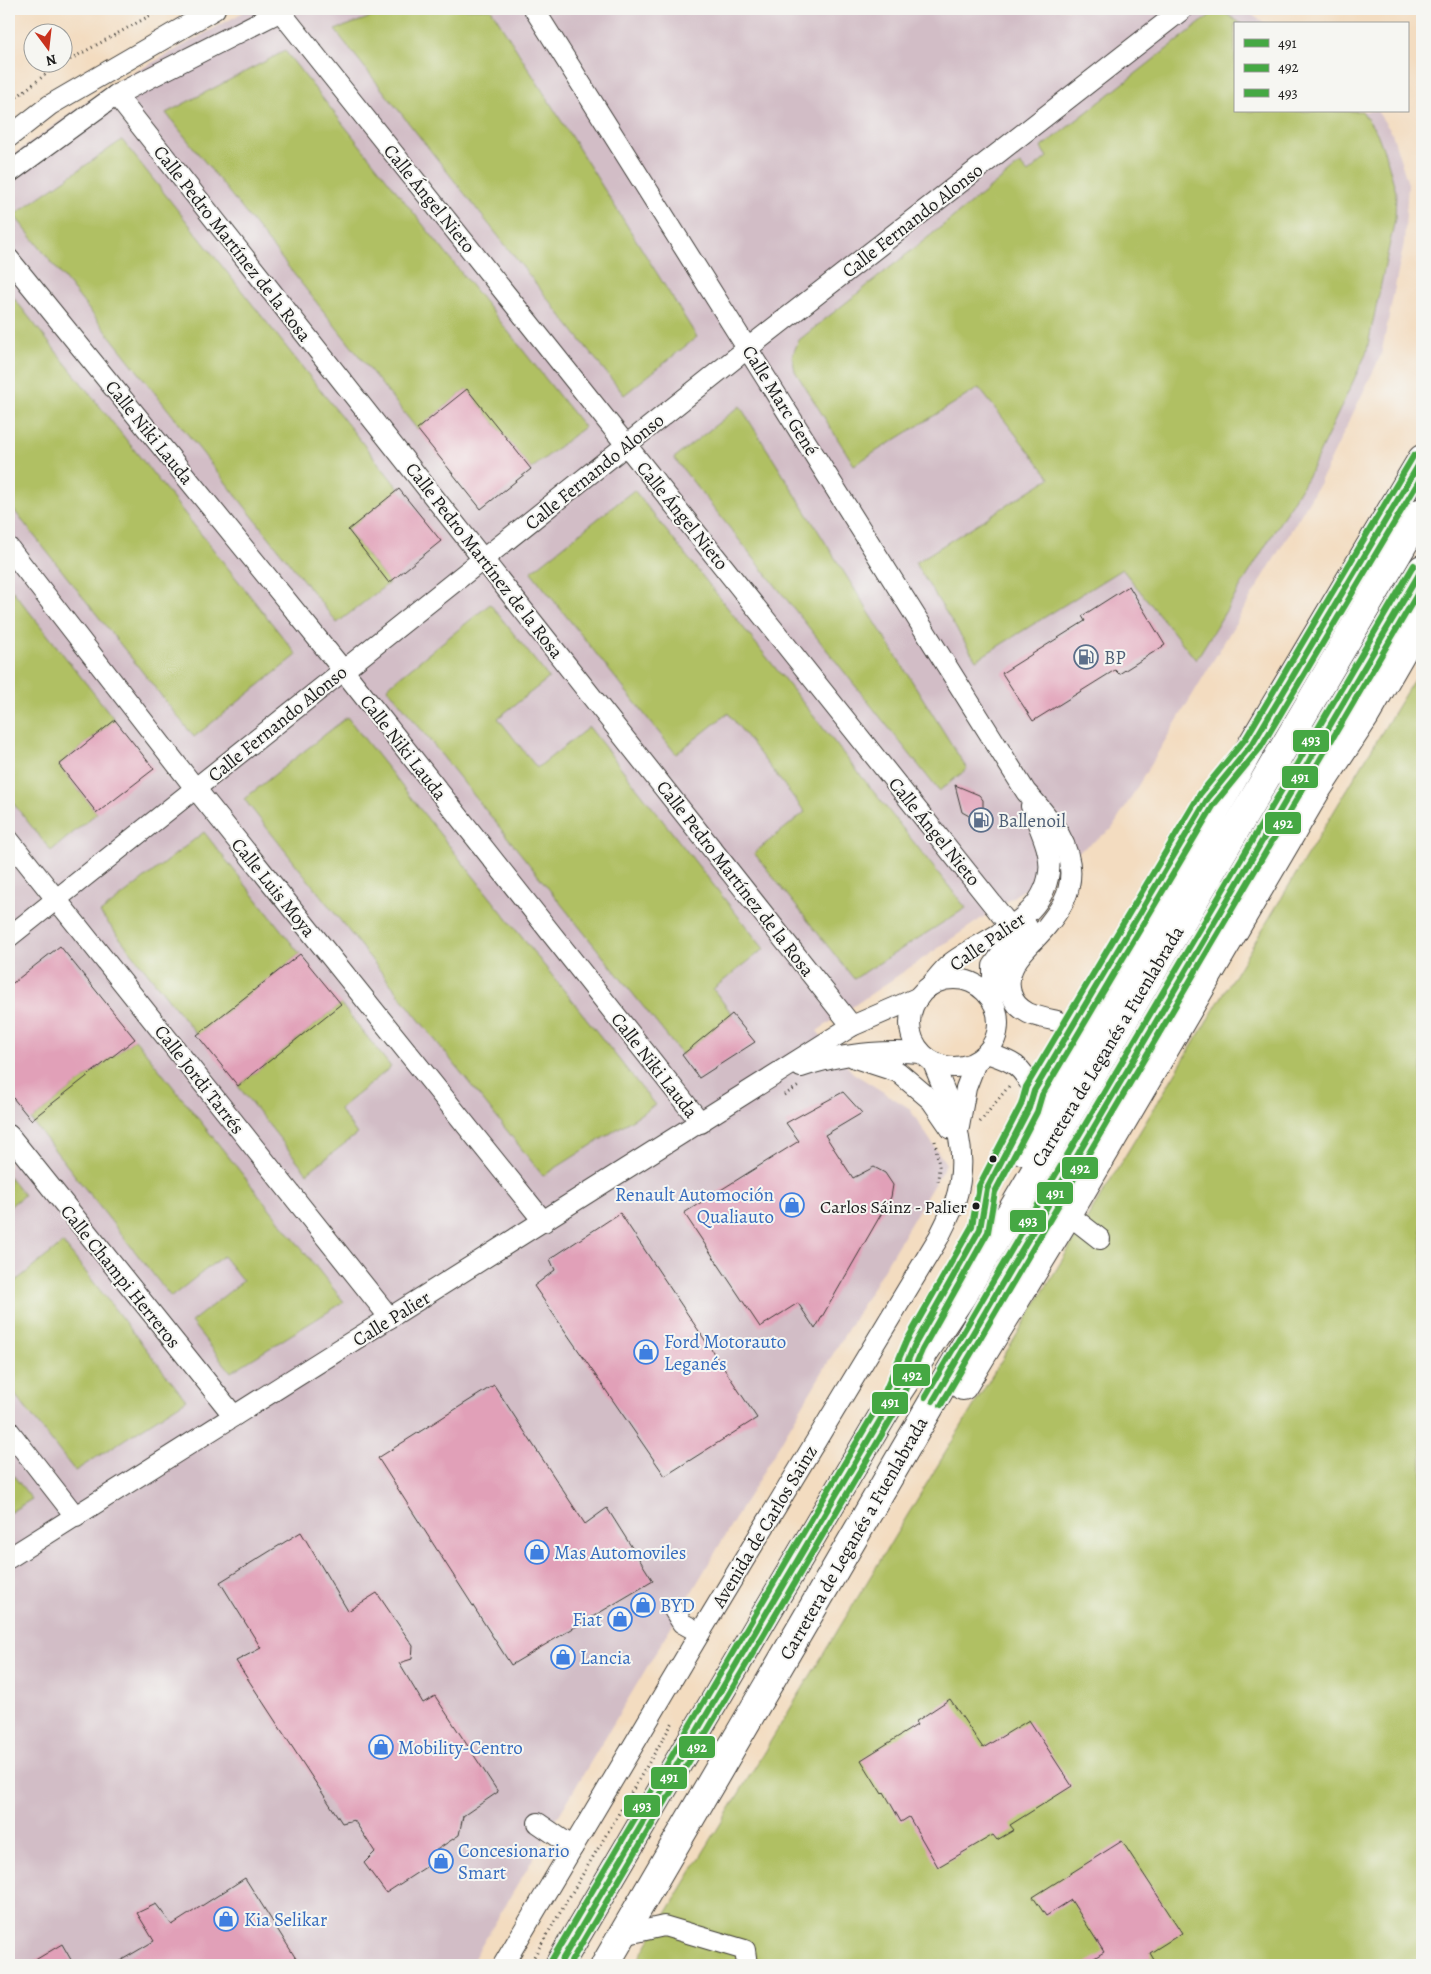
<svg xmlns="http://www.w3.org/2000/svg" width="1431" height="1974" viewBox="0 0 1431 1974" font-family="Alegreya,serif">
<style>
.industrial{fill:#d2bdc6}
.green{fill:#b0c063;stroke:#666e40}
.building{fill:#e1a0b8}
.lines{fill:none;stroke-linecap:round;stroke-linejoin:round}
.minor-casing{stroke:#3c3935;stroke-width:22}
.highway-casing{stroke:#3c3935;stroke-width:30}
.path{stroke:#3c3935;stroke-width:3;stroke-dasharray:1 4;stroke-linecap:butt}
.minor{stroke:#fff;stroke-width:20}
.highway{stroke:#fff;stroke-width:28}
.bus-1-casing{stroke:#f6f6f2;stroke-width:10}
.bus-2-casing{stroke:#f6f6f2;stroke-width:10}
.bus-3-casing{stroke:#f6f6f2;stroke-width:10}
.bus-1{stroke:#45a843;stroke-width:6}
.bus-2{stroke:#45a843;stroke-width:6}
.bus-3{stroke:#45a843;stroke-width:6}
.bus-dot{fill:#1c1c1c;stroke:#f6f6f2;stroke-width:2}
.labels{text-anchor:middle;stroke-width:4;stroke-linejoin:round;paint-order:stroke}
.bus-label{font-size:18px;fill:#1c1c1c;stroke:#f6f6f2;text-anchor:end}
.street-label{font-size:19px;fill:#1c1c1c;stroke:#f6f6f2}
.service-label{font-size:19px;fill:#4e5e75;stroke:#f6f6f2;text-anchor:start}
.shop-label{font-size:19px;fill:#366cbe;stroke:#f6f6f2;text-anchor:start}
.line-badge{stroke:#f6f6f2;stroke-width:2}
.badge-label{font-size:14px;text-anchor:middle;font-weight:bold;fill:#fff}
</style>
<rect width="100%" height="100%" fill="#f6f6f2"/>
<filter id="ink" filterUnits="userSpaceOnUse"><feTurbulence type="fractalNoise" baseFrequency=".02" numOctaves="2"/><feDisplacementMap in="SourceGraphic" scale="10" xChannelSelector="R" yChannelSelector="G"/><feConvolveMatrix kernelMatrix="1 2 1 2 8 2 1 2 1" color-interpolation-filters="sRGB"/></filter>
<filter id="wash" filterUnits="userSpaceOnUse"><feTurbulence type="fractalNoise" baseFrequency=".0096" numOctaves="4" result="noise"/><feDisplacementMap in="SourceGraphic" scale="20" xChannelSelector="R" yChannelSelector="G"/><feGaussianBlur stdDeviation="1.12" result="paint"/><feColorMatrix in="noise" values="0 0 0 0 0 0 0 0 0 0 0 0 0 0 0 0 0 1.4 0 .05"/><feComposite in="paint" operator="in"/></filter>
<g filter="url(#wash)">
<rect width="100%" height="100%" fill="#f3dcc0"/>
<polygon class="industrial" points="249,9 1243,9 1266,24 1235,24 1235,111 1377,111 1392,133 1408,184 1404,243 1381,355 1319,484 1112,829 817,1031 853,1073 909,1108 946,1164 470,1965 9,1965 9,158 108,87"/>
<g class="green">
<polygon points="393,9 491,9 697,337 624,395 335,30"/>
<polygon points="1218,9 1242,24 1235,24 1235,111 1362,111 1377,133 1387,159 1396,192 1395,219 1366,354 1311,471 1196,660 1122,569 976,660 915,563 1050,478 979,388 854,465 795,371 792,356 799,340 1020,164 1028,173 1047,157 1041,148"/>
<polygon points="285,51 584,427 531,469 467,389 417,429 166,113"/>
<polygon points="122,140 399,489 348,530 389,583 337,623 14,215"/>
<polygon points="9,292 297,655 194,737 9,504"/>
<polygon points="740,406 967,769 939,791 674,458"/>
<polygon points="634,490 966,908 854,979 754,853 805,812 728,713 676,754 531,572"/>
<polygon points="9,586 115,720 59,765 97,813 51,851 9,798"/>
<polygon points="490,604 549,678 498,718 537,768 589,727 764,949 713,989 732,1014 682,1055 387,687"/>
<polygon points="1422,666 1422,1965 635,1965"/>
<polygon points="347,717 655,1105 543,1176 244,799"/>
<polygon points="204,832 300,954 197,1035 100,913"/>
<polygon points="341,1004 391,1067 339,1109 357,1134 307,1173 238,1086"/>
<polygon points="135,1039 344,1302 231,1372 191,1322 243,1281 223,1256 171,1297 31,1120"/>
<polygon points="9,1176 24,1195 9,1207"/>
<polygon points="63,1243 186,1400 75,1471 9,1387 9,1281 12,1284"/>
<polygon points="9,1470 32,1499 9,1513"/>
</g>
<g id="blocks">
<g class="building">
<polygon points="467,389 531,469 481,509 417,429"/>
<polygon points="399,489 441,541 389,583 348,530"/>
<polygon points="1129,586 1165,645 1119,674 1115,670 1033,721 1002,673 1085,621 1082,616"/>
<polygon points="115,720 154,769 97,813 59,765"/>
<polygon points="955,785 979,795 983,800 983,808 978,816 971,817 962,812"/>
<polygon points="60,946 135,1039 31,1120 9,1093 9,986"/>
<polygon points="300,954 341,1004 238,1086 197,1035"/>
<polygon points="732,1014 755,1042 699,1078 682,1055"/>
<polygon points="843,1092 862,1113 825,1135 853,1178 874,1167 885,1173 893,1185 891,1197 815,1329 798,1303 760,1327 684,1213 799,1141 786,1123"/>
<polygon points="620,1213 757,1418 665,1476 534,1286 555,1270 550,1259"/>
<polygon points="494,1385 585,1524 607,1508 653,1581 511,1665 378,1458"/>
<polygon points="301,1532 348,1611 377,1593 413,1646 412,1659 399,1663 423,1703 435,1696 498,1792 463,1816 459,1835 429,1855 432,1863 386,1893 364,1863 375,1852 354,1820 342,1823 236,1661 261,1648 220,1582"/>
<polygon points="950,1699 983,1748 1029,1720 1072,1786 1010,1825 1014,1830 997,1840 993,1835 938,1867 909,1817 901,1822 884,1792 882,1794 861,1760 917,1725 915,1722"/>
<polygon points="1122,1841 1182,1933 1150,1953 1157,1965 1083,1965 1104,1952 1071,1900 1046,1916 1033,1897"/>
<polygon points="245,1878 300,1965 113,1965 154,1941 137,1913 156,1904 172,1925"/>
<polygon points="62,1944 74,1965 27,1965"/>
</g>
</g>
</g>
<g filter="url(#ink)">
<use href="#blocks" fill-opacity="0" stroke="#3c3935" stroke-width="1"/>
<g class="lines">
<g class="minor-casing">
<g id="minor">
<path d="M 534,9 L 1026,792 C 1050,818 1077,849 1069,886 C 1067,900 1056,915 1047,926 C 1031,946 1003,964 1011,993 C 1014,1003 1019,1008 1028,1013 C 1037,1017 1048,1019 1057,1021"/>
<polyline points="280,11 1010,926"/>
<polyline points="116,95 852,1026"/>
<polyline points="9,137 50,105 215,9"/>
<polyline points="9,173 116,95 285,9"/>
<polyline points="9,259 343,670 701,1123"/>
<polyline points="9,548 195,788 544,1222"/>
<polyline points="9,840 390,1318"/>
<polyline points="9,937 748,348 1183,9"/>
<circle cx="954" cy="1023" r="44"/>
<path d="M 930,986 C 937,978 943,969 951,963 C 985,937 1043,922 1049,872 C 1052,851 1038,826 1031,806"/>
<polyline points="993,1000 993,966 1011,940 1027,926"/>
<path d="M 987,1053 C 1014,1062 1021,1065 1034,1091"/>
<polyline points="855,1058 898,1072 931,1100 951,1129"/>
<path d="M 801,1067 C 839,1054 881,1050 921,1053"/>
<polyline points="959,1127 966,1088 976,1062"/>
<polyline points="9,1135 234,1416"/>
<polyline points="1068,1214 1100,1239"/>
<polyline points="980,1229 987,1189 1029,1108 1034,1091 1183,841"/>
<polyline points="9,1431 76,1517"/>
<polyline points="9,1558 852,1026 919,997"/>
<polyline points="674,1610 682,1623 700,1633"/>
<polyline points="538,1823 573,1847"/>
<polyline points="623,1935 664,1926 745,1950 747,1965"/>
<path d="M 503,1965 L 700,1633 L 939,1237 C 944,1226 951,1214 955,1202 C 972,1150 952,1109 933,1063"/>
</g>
</g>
<g class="highway-casing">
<g id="highway">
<polyline points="1024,1151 1253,743 1422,459"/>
<polyline points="963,1386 1068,1214 1317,789 1365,716 1422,617"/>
<polyline points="559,1965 889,1405 963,1294 1422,512"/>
<polyline points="605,1965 1049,1202 1422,569"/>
</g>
</g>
<g class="path">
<polyline points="9,103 51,70 162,9"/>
<polyline points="784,1095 799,1086"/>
<polyline points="980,1122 1009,1086"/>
<polyline points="935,1141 939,1166 938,1182"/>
<polyline points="529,1965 673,1722"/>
</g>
<use href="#minor" class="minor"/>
<use href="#highway" class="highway"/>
<g class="bus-1-casing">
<g id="bus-1">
<polyline points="933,1401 1422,569"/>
<polyline points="559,1965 889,1405 914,1346 980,1229 987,1189 1029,1108 1034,1091 1208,798 1253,743 1422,459"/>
</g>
</g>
<g class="bus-2-casing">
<g id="bus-2">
<polyline points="941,1405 1422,586"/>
<polyline points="569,1965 897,1409 922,1350 988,1232 995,1192 1037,1112 1042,1095 1215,803 1261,747 1422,476"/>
</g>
</g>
<g class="bus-3-casing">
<g id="bus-3">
<polyline points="925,1397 1414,565"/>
<polyline points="551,1961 881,1401 906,1342 972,1226 979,1186 1021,1105 1026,1087 1200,794 1246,738 1414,455"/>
</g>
</g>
<use href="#bus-1" class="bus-1"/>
<use href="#bus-2" class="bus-2"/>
<use href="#bus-3" class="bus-3"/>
</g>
</g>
<defs>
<g id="fuel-ring" transform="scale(1.25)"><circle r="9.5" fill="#f6f6f2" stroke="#5c6f8a" stroke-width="1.5"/><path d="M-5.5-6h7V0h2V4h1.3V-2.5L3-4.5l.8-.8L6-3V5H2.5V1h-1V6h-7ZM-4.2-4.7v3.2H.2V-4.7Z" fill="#5c6f8a"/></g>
<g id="shop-ring" transform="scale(1.25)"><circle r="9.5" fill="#f6f6f2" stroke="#3f7fe0" stroke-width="1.5"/><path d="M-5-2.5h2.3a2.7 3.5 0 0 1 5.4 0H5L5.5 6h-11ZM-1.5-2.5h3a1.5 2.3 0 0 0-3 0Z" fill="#3f7fe0"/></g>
</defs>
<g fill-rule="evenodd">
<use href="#fuel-ring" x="1086" y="657"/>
<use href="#fuel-ring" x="981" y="820"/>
<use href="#shop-ring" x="792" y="1205"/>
<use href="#shop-ring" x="646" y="1352"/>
<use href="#shop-ring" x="537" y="1552"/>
<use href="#shop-ring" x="643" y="1605"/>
<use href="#shop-ring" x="620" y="1619"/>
<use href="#shop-ring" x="563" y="1657"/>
<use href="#shop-ring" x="381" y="1747"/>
<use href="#shop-ring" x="441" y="1861"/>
<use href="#shop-ring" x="226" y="1919"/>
</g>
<g class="bus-dot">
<circle cx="993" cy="1159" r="4.5"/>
<circle cx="976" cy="1206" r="4.5"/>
</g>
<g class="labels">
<g class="bus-label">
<text x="967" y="1213">Carlos Sáinz - Palier</text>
</g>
<g class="street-label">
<text transform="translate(430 198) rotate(51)" y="7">Calle Ángel Nieto</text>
<text transform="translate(912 220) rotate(-38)" y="7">Calle Fernando Alonso</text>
<text transform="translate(233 243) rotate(52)" y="7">Calle Pedro Martínez de la Rosa</text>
<text transform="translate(781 400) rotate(58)" y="7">Calle Marc Gené</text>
<text transform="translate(150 432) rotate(51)" y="7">Calle Niki Lauda</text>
<text transform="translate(594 471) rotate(-39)" y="7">Calle Fernando Alonso</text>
<text transform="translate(683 515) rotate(51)" y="7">Calle Ángel Nieto</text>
<text transform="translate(485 560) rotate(52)" y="7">Calle Pedro Martínez de la Rosa</text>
<text transform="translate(277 723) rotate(-39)" y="7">Calle Fernando Alonso</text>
<text transform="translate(404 747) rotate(52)" y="7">Calle Niki Lauda</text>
<text transform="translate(935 831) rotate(51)" y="7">Calle Ángel Nieto</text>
<text transform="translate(736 878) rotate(52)" y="7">Calle Pedro Martínez de la Rosa</text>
<text transform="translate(274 887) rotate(51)" y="7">Calle Luis Moya</text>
<text transform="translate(987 941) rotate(-35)" y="7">Calle Palier</text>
<text transform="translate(1107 1046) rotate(-59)" y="7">Carretera de Leganés a Fuenlabrada</text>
<text transform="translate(655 1065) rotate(52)" y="7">Calle Niki Lauda</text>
<text transform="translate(200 1079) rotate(52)" y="7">Calle Jordi Tarrés</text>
<text transform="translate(121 1276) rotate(51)" y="7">Calle Champi Herreros</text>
<text transform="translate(391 1318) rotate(-32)" y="7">Calle Palier</text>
<text transform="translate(764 1526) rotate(-59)" y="7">Avenida de Carlos Sainz</text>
<text transform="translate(853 1538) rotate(-60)" y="7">Carretera de Leganés a Fuenlabrada</text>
</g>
<g class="service-label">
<text x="1104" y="664">BP</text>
<text x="998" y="827">Ballenoil</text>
</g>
<g class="shop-label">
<text x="774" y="1201" text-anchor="end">Renault Automoción<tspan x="774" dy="22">Qualiauto</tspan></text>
<text x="664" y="1348">Ford Motorauto<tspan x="664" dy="22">Leganés</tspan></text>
<text x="554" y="1559">Mas Automoviles</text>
<text x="660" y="1612">BYD</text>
<text x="602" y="1626" text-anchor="end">Fiat</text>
<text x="580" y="1664">Lancia</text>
<text x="398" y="1754">Mobility-Centro</text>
<text x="458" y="1857">Concesionario<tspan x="458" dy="22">Smart</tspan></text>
<text x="244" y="1926">Kia Selikar</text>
</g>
</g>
<g class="line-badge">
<rect x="1292" y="729" width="38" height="24" rx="5" fill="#45a843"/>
<rect x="1281" y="765" width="38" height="24" rx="5" fill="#45a843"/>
<rect x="1264" y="811" width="38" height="24" rx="5" fill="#45a843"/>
<rect x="1061" y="1156" width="38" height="24" rx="5" fill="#45a843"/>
<rect x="1036" y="1181" width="38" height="24" rx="5" fill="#45a843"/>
<rect x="1009" y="1209" width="38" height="24" rx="5" fill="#45a843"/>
<rect x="892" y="1363" width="39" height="24" rx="5" fill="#45a843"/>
<rect x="871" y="1391" width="38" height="24" rx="5" fill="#45a843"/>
<rect x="678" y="1735" width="38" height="24" rx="5" fill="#45a843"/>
<rect x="650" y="1766" width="38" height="24" rx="5" fill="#45a843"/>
<rect x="623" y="1794" width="38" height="24" rx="5" fill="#45a843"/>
</g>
<g class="badge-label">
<text x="1311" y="745">493</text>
<text x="1300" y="782">491</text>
<text x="1283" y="828">492</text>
<text x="1080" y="1173">492</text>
<text x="1055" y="1198">491</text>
<text x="1028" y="1226">493</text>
<text x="912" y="1380">492</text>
<text x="890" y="1407">491</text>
<text x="697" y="1752">492</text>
<text x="669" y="1782">491</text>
<text x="642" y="1811">493</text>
</g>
<rect width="1431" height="1974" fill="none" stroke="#f6f6f2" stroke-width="30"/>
<rect x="1234" y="22" width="175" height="90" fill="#f6f6f2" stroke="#9f9f9c"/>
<rect x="1244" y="39" width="25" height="8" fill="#45a843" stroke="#9f9f9c"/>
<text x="1278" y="48" font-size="15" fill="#1c1c1c">491</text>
<rect x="1244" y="64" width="25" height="8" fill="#45a843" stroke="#9f9f9c"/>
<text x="1278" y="72" font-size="15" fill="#1c1c1c">492</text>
<rect x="1244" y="89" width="25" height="8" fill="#45a843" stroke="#9f9f9c"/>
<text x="1278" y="98" font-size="15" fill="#1c1c1c">493</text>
<g transform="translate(48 48) rotate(165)"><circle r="24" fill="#f6f6f2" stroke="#9f9f9c"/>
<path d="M0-4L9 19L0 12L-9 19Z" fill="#c8321e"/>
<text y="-8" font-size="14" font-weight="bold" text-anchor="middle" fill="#1c1c1c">N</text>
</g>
</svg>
